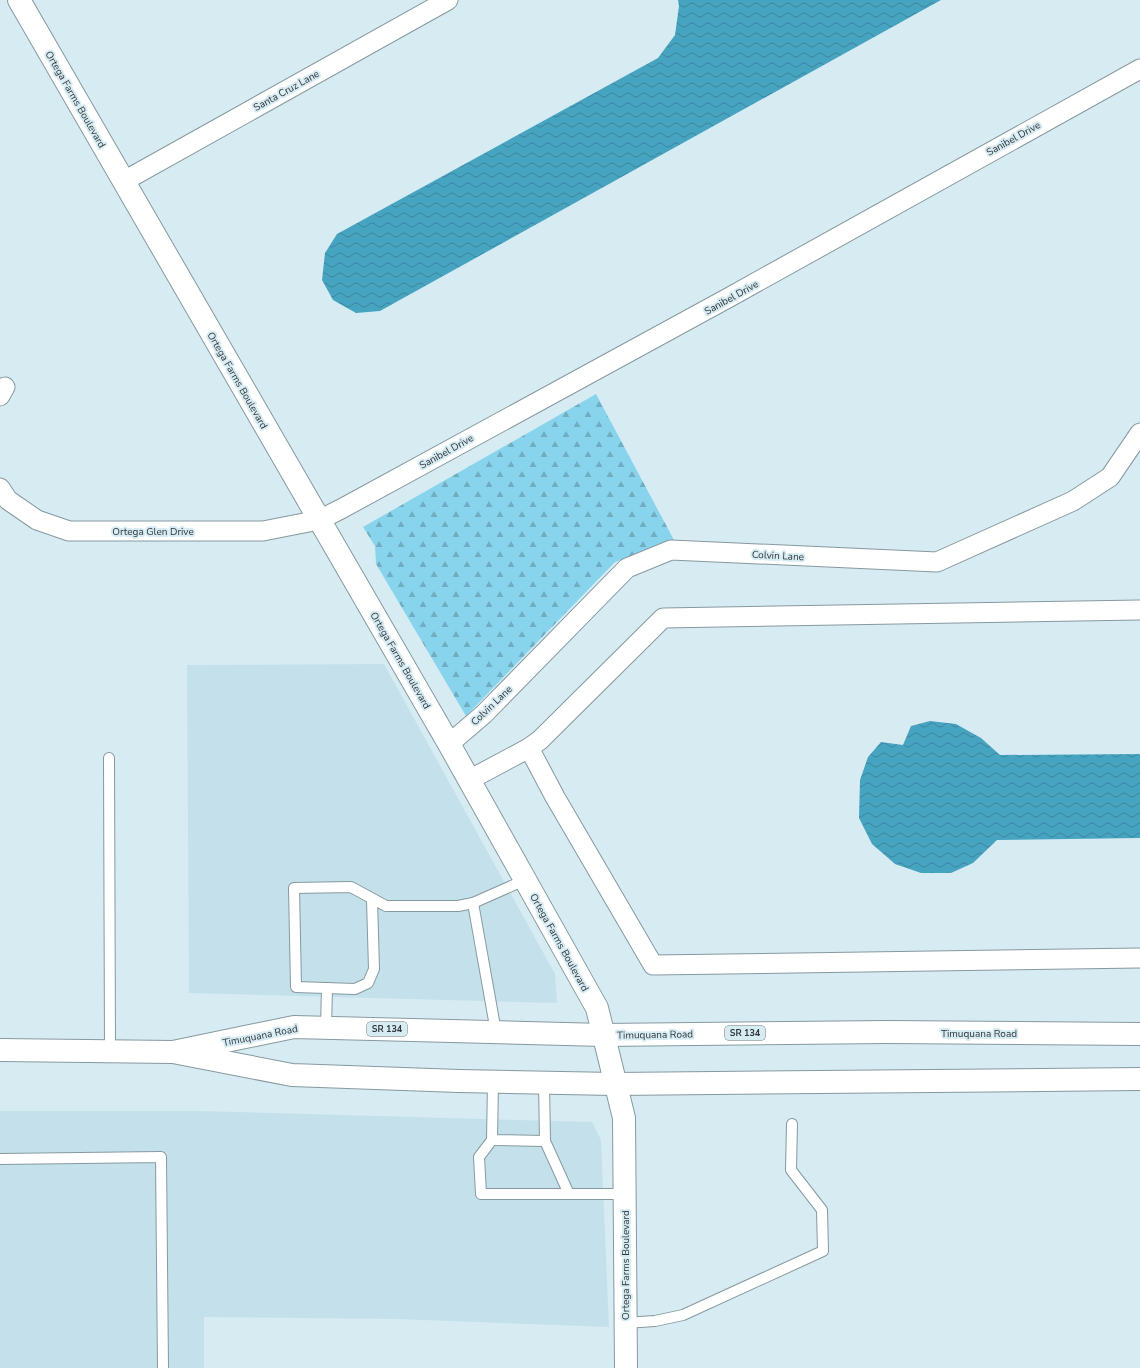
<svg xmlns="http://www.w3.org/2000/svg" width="1140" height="1368" viewBox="0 0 1140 1368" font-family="'Nunito Sans',sans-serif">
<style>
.built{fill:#c4e1eb}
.forest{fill:url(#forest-firs)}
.water{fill:url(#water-waves)}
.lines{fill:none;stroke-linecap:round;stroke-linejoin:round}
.service-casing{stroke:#8699a0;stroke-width:12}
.minor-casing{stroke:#8699a0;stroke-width:21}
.tertiary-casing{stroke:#8699a0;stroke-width:24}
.secondary-casing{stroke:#8699a0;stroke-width:24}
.primary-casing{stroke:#8699a0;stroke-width:24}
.service{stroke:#fff;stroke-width:10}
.minor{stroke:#fff;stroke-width:19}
.tertiary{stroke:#fff;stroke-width:22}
.secondary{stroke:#fff;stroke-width:22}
.primary{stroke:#fff;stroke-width:22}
.labels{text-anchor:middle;stroke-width:4;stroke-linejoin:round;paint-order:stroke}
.shield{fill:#d7ebf3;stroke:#616d72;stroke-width:1}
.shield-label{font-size:9px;font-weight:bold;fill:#2f373a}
.street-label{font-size:10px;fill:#2f373a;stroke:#d7ebf3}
</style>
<defs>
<pattern id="forest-firs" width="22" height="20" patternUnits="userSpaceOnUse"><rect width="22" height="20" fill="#89d4ed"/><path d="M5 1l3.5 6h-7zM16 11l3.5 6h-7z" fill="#70adc1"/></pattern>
<pattern id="water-waves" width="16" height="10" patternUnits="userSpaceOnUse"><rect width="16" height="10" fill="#47a4c1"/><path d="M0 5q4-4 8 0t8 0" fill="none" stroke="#3c869e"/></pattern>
</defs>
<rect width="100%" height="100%" fill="#d7ebf3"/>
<g class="built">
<polygon points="384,664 555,974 557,1003 189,993 187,665"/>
<polygon points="0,1111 198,1111 592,1122 601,1140 609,1327 397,1319 204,1317 204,1368 0,1368"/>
</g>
<polygon class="forest" points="596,394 674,540 615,562 466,716 376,564 375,546 363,527"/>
<g class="water">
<polygon points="678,0 941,0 380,311 356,313 333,300 322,280 325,253 337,234 658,58 675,35 679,6"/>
<polygon points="930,721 956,724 981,738 1000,755 1140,754 1140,838 997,840 973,863 951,873 921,873 895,864 872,844 859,818 860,780 868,757 881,742 903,745 911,726"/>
</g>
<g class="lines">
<g class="service-casing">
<g id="service">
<polyline points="109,758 110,1051"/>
<polyline points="372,900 374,969 368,983 355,989 296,987 294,888 351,887 386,906 458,906 473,903 525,880"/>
<polyline points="473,903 496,1032"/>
<polyline points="326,1028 327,988"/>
<polyline points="493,1082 492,1140 545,1141 544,1083"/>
<polyline points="492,1140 479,1157 481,1194 624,1194"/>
<polyline points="545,1141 569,1194"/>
<polyline points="0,1159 161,1157 163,1368"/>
<polyline points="625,1323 655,1321 683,1315 823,1251 822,1210 791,1170 792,1124"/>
</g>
</g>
<g class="minor-casing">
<g id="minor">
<polyline points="124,181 448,0"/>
<polyline points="0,396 5,387"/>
<polyline points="0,488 8,500 37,520 69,531 263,531 319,520 341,509 728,298 1140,69"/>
<polyline points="449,744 484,714 627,568 671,550 937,562 1073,501 1110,477 1140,433"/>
<polyline points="529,748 540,740 663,618 1140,610"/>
<polyline points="469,780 529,748 555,797 653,965 1140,958"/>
</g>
</g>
<g class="tertiary-casing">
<polyline id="tertiary" points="19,0 449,744 597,1008 624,1118 626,1368"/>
</g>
<g class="secondary-casing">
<polyline id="secondary" points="459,1081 615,1084"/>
</g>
<g class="primary-casing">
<g id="primary">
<polyline points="0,1050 173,1052 292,1075 459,1081"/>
<polyline points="173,1052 294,1027 603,1035 887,1032 1140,1034"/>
<polyline points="615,1084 1140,1079"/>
</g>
</g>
<use href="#service" class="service"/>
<use href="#minor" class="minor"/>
<use href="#tertiary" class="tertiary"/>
<use href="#secondary" class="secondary"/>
<use href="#primary" class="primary"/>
</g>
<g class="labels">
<g class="shield">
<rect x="367" y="1022" width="40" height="14" rx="3"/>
<rect x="725" y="1026" width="40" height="14" rx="3"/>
</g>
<g class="shield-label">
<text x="387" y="1032">SR 134</text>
<text x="745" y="1036">SR 134</text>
</g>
<g class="street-label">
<text transform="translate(286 90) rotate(-29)" y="4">Santa Cruz Lane</text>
<text transform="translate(76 99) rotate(60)" y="4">Ortega Farms Boulevard</text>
<text transform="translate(1013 138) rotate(-29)" y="4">Sanibel Drive</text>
<text transform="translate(731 297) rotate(-29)" y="4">Sanibel Drive</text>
<text transform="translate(238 380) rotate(60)" y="4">Ortega Farms Boulevard</text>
<text transform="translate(446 451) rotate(-29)" y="4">Sanibel Drive</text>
<text x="153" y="535">Ortega Glen Drive</text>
<text transform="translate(778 555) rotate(3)" y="4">Colvin Lane</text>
<text transform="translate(401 660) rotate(60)" y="4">Ortega Farms Boulevard</text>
<text transform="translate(491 705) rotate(-44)" y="4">Colvin Lane</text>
<text transform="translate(560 942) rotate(61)" y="4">Ortega Farms Boulevard</text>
<text x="979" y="1037">Timuquana Road</text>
<text transform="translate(655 1034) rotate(-1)" y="4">Timuquana Road</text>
<text transform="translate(260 1035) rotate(-11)" y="4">Timuquana Road</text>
<text transform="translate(625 1265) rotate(-90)" y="4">Ortega Farms Boulevard</text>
</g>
</g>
</svg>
